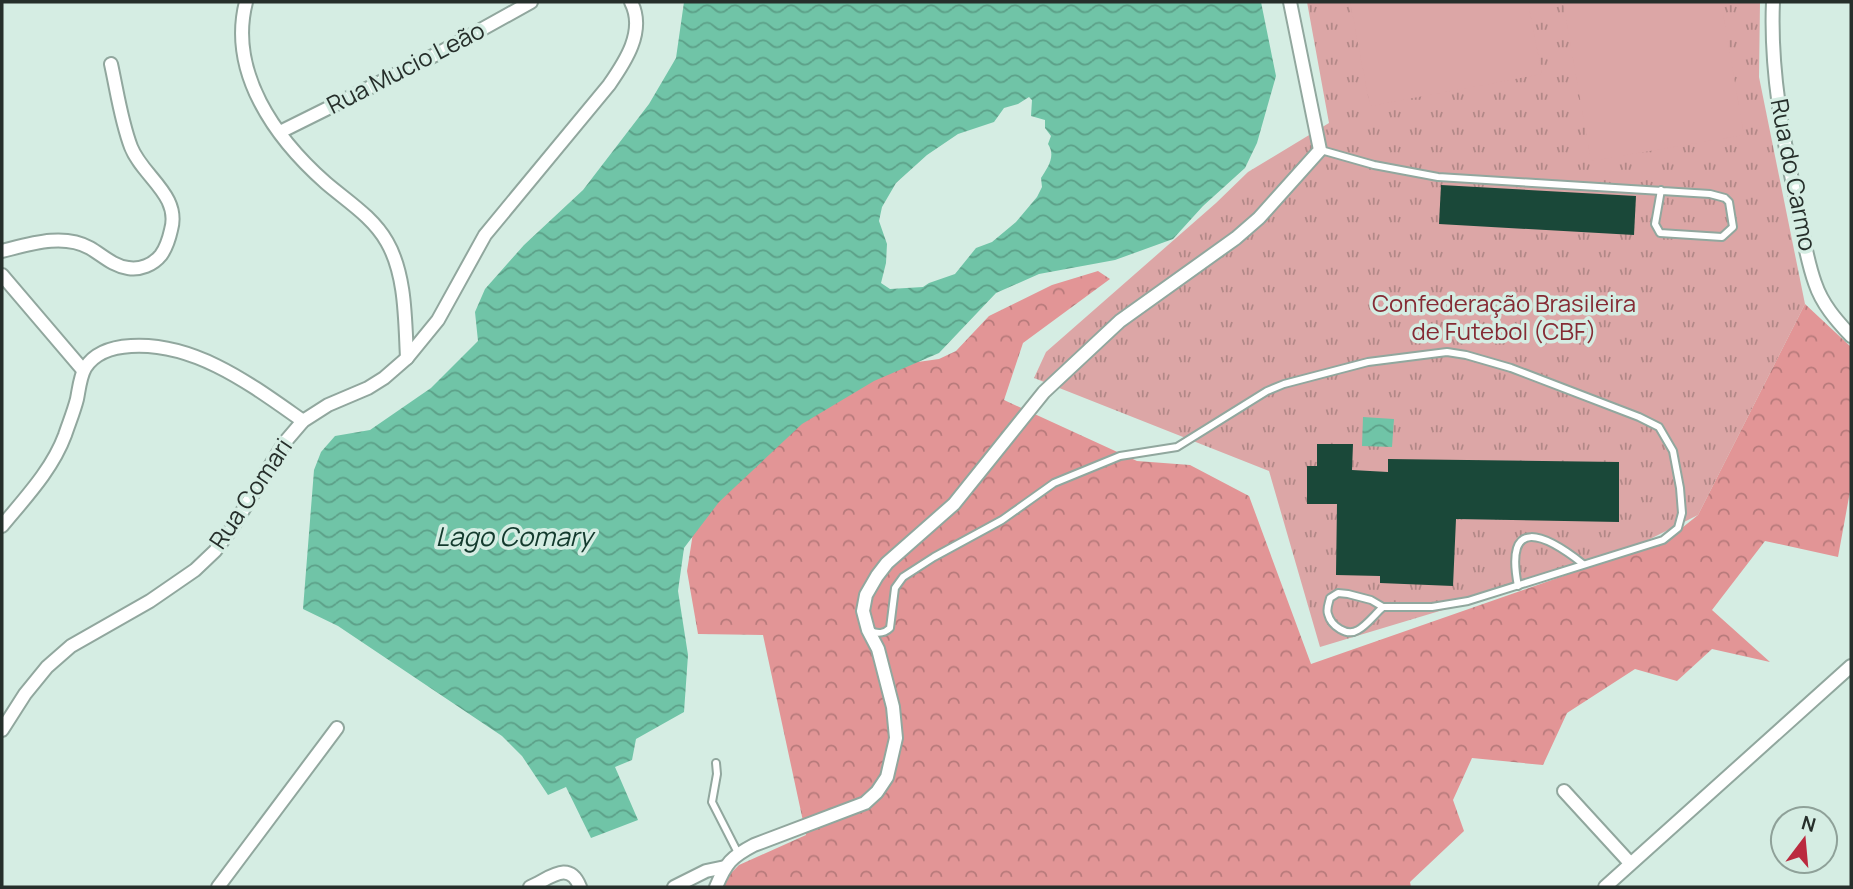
<svg xmlns="http://www.w3.org/2000/svg" width="1853" height="889" viewBox="0 0 1853 889" font-family="Manrope,sans-serif">
<style>
.grass{fill:url(#grass-tufts)}
.forest{fill:url(#forest-crowns)}
.garden{fill:#dca6a6}
.water{fill:url(#water-waves);fill-rule:evenodd}
.building{fill:#1a4839}
.lines{fill:none;stroke-linecap:round;stroke-linejoin:round}
.lane-casing{stroke:#91a79e;stroke-width:10}
.street-casing{stroke:#91a79e;stroke-width:16}
.lane{stroke:#fff;stroke-width:6}
.street{stroke:#fff;stroke-width:12}
.labels{text-anchor:middle;stroke-width:7;stroke-linejoin:round;paint-order:stroke}
.street-label{font-size:24px;fill:#262f2b;stroke:#d5ede3}
.park-label{font-size:24px;fill:#852b34;stroke:#d5ede3}
.water-label{font-size:26px;font-style:italic;fill:#133a2d;stroke:#d5ede3}
</style>
<defs>
<pattern id="grass-tufts" width="24" height="20" patternUnits="userSpaceOnUse" patternTransform="scale(1.75)"><rect width="24" height="20" fill="#dca6a6"/><path d="M3 7l-1-3M5 7V3M7 7l1-3M15 17l-1-3M17 17v-4M19 17l1-3" fill="none" stroke="#b28887"/></pattern>
<pattern id="forest-crowns" width="20" height="18" patternUnits="userSpaceOnUse" patternTransform="scale(1.75)"><rect width="20" height="18" fill="#e29596"/><path d="M2 6a3 3 0 1 1 6 0M12 15a3 3 0 1 1 6 0" fill="none" stroke="#b77a7b"/></pattern>
<pattern id="water-waves" width="16" height="10" patternUnits="userSpaceOnUse" patternTransform="scale(1.75)"><rect width="16" height="10" fill="#70c4a7"/><path d="M0 5q4-4 8 0t8 0" fill="none" stroke="#5ca088"/></pattern>
</defs>
<rect width="100%" height="100%" fill="#d5ede3"/>
<polygon class="grass" points="1307,2 1760,2 1759,77 1805,304 1698,515 1606,561 1320,647 1269,471 1034,378 1046,352 1216,203 1248,172 1329,123"/>
<polygon class="forest" points="1098,271 1110,279 1023,343 1004,400 1137,461 1190,465 1249,496 1311,664 1606,561 1662,544 1698,515 1805,304 1851,347 1851,486 1838,557 1765,541 1712,610 1770,662 1712,649 1677,681 1635,669 1567,713 1543,765 1472,758 1453,800 1464,831 1410,882 1411,887 717,887 739,865 806,835 763,635 698,634 687,571 693,533 722,488 805,409 875,368 939,359 956,351 989,316 1052,285"/>
<g class="garden">
<polygon points="1350,2 1528,2 1542,74 1370,106"/>
<polygon points="1563,2 1721,2 1744,135 1591,161"/>
</g>
<g class="water">
<path d="M 684,2 L 1261,2 L 1276,76 L 1257,143 L 1245,168 L 1203,206 L 1173,239 L 1115,260 L 1039,274 L 996,293 L 939,353 L 874,381 L 802,424 L 719,502 L 684,548 L 678,591 L 688,655 L 684,712 L 636,739 L 632,760 L 615,767 L 638,820 L 591,838 L 566,787 L 548,795 L 522,756 L 502,736 L 338,626 L 303,609 L 314,470 L 321,452 L 335,436 L 370,430 L 431,388 L 478,341 L 475,312 L 485,289 L 524,245 L 583,190 L 649,104 L 676,58 ZM 1029,97 L 1032,100 L 1031,116 L 1045,120 L 1045,128 L 1051,136 L 1048,144 C 1056,156 1048,167 1041,178 L 1042,187 L 1037,197 L 1016,222 L 992,242 L 976,248 L 955,274 L 929,283 L 923,287 L 890,289 L 881,283 L 886,263 L 887,244 L 879,221 L 882,207 L 896,183 L 927,155 L 958,134 L 994,122 L 1004,108 L 1018,104 Z"/>
<polygon points="1363,417 1394,419 1392,447 1362,446"/>
</g>
<g class="building">
<polygon points="1441,185 1636,196 1634,235 1439,224"/>
<polygon points="1317,444 1353,444 1352,470 1388,472 1388,459 1619,462 1619,522 1456,519 1453,586 1380,583 1380,576 1336,575 1337,504 1307,504 1307,466 1317,466"/>
</g>
<g class="lines">
<g class="lane-casing">
<g id="lane">
<polyline points="1321,150 1374,165 1438,177 1710,194 1725,198 1729,202 1733,227 1722,237 1660,233 1655,224 1661,190"/>
<path d="M 1518,586 C 1504,515 1545,534 1583,564"/>
<path d="M 870,631 C 878,634 884,634 890,628 L 895,588 L 903,577 L 934,557 L 1002,520 L 1054,483 L 1120,456 L 1177,447 L 1267,391 L 1284,384 L 1368,362 L 1447,352 L 1466,355 L 1511,368 L 1639,417 L 1659,427 L 1673,451 L 1680,488 L 1682,513 L 1678,528 L 1663,540 L 1468,601 L 1432,607 L 1383,607 L 1371,600 L 1348,594 L 1338,593 L 1330,598 C 1329,603 1326,609 1328,614 C 1331,626 1347,637 1358,630 C 1367,625 1375,614 1383,607"/>
<polyline points="716,763 717,774 712,802 738,853"/>
</g>
</g>
<g class="street-casing">
<g id="street">
<path d="M 246,2 C 228,72 275,138 326,183 C 347,201 373,217 387,242 C 406,275 405,321 407,358"/>
<path d="M 1773,2 C 1770,70 1783,138 1797,204 C 1802,230 1806,258 1815,283 C 1822,304 1836,320 1851,336"/>
<polyline points="280,132 441,52 531,2"/>
<path d="M 2,251 C 30,244 63,233 90,248 C 102,255 113,266 128,268 C 140,270 153,265 161,255 C 166,248 169,239 171,230 C 181,195 142,176 131,147 C 121,121 117,91 111,64"/>
<polyline points="2,275 83,370"/>
<path d="M 2,526 C 25,498 52,470 65,435 C 69,423 74,411 77,399 C 79,389 80,377 85,368 C 95,352 113,347 131,346 C 196,342 253,386 303,421"/>
<path d="M 2,730 L 25,694 L 47,667 L 71,646 L 150,601 L 195,570 L 215,551 L 232,528 L 285,442 L 303,421 L 328,405 L 368,388 L 384,378 L 407,358 L 438,320 L 485,235 L 609,85 C 625,62 646,31 631,2"/>
<polyline points="1564,791 1630,863"/>
<polyline points="218,887 337,728"/>
<path d="M 530,887 C 549,879 569,859 580,887"/>
<polyline points="674,887 706,871 725,867"/>
<path d="M 716,887 C 726,863 731,857 754,845 L 865,803 L 877,792 L 887,777 L 896,738 L 893,707 L 878,649 L 868,630 L 863,611 L 866,595 L 877,576 L 887,563 L 954,504 L 1044,392 L 1120,321 L 1236,238 L 1259,218 L 1320,150 L 1290,2"/>
<polyline points="1605,887 1851,666"/>
</g>
</g>
<use href="#lane" class="lane"/>
<use href="#street" class="street"/>
</g>
<g class="labels">
<g class="street-label">
<text transform="translate(406 68) rotate(-27)" y="8">Rua Mucio Leão</text>
<text transform="translate(1793 175) rotate(79)" y="8">Rua do Carmo</text>
<text transform="translate(251 494) rotate(-56)" y="8">Rua Comari</text>
</g>
<g class="park-label">
<text x="1504" y="312">Confederação Brasileira<tspan x="1504" dy="28">de Futebol (CBF)</tspan></text>
</g>
<g class="water-label">
<text x="514" y="546">Lago Comary</text>
</g>
</g>
<rect width="1853" height="889" fill="none" stroke="#262f2b" stroke-width="7"/>
<g transform="translate(1804 840) rotate(16)"><circle r="33" fill="#d5ede3" stroke="#8fa199" stroke-width="2"/>
<path d="M0-5L12 26L0 18L-12 26Z" fill="#bb2a3f"/>
<text y="-10" font-size="19" font-weight="bold" text-anchor="middle" fill="#262f2b">N</text>
</g>
</svg>
